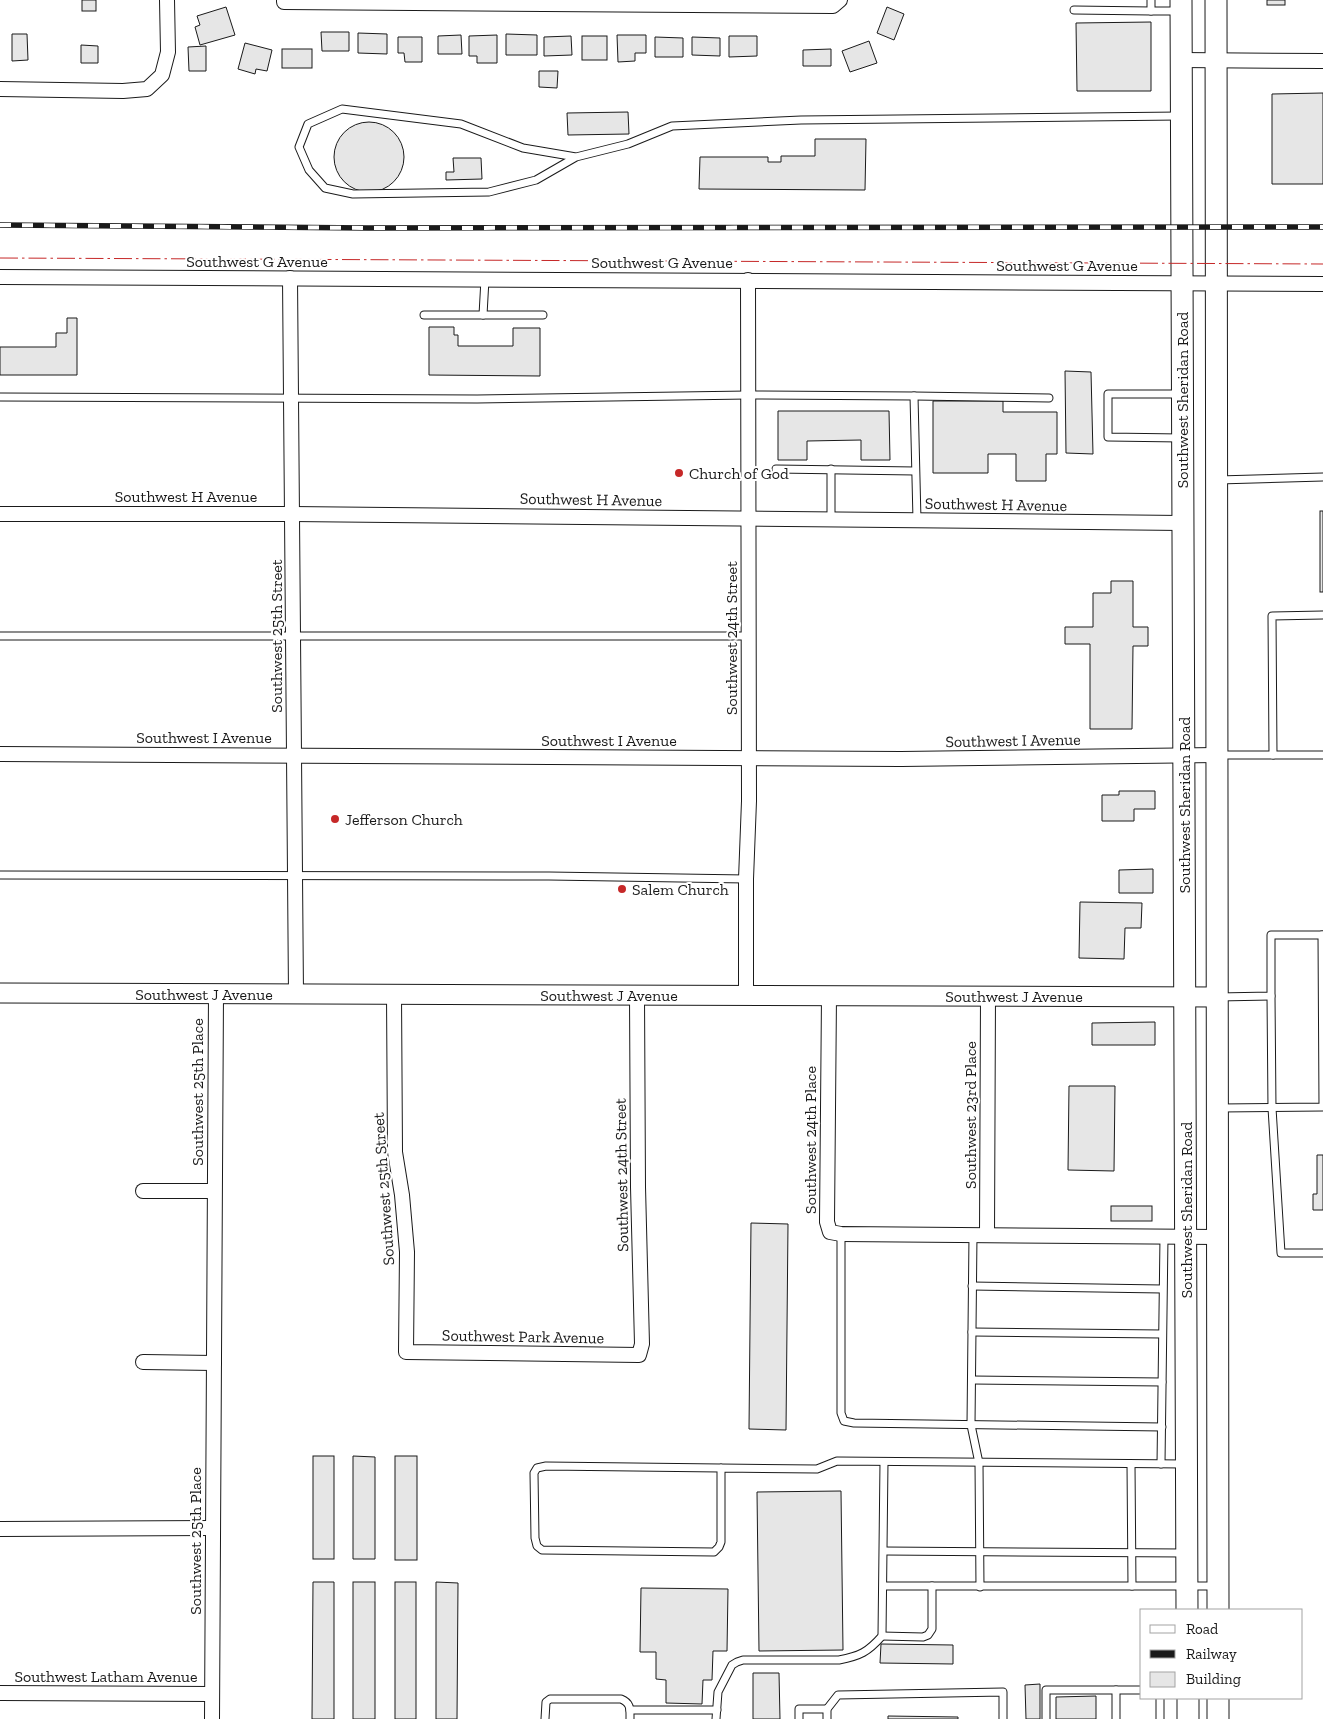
<svg xmlns="http://www.w3.org/2000/svg" width="1323" height="1719" viewBox="0 0 1323 1719" font-family="'Zilla Slab',serif">
<style>
.building{fill:#e6e6e6;stroke:#1a1a1a}
.lines{fill:none;stroke-linecap:round;stroke-linejoin:round}
.lane-casing{stroke:#1a1a1a;stroke-width:9}
.street-casing{stroke:#1a1a1a;stroke-width:16}
.secondary-casing{stroke:#1a1a1a;stroke-width:21}
.primary-casing{stroke:#1a1a1a;stroke-width:23}
.lane{stroke:#fff;stroke-width:7}
.street{stroke:#fff;stroke-width:14}
.secondary{stroke:#fff;stroke-width:19}
.primary{stroke:#fff;stroke-width:21}
.rail-casing{stroke:#1a1a1a;stroke-width:5.5}
.rail{stroke:#fff;stroke-width:4;stroke-dasharray:11;stroke-linecap:butt}
.power{stroke:#c62828;stroke-width:1;stroke-dasharray:18 4 2.5 4;stroke-linecap:butt}
.poi-dot{fill:#c62828;stroke:#fff;stroke-width:2}
.labels{text-anchor:middle;stroke-width:4;stroke-linejoin:round;paint-order:stroke}
.street-label{font-size:16px;fill:#1a1a1a;stroke:#fff}
.poi-label{font-size:16px;fill:#1a1a1a;stroke:#fff;text-anchor:start}
</style>
<rect width="100%" height="100%" fill="#fff"/>
<g class="building">
<rect x="82" y="0" width="14" height="11"/>
<rect x="1267" y="0" width="18" height="5"/>
<polygon points="226,7 235,35 200,45 195,27 200,25 197,16"/>
<polygon points="887,7 904,14 894,40 877,33"/>
<polygon points="1151,22 1151,91 1077,91 1076,23"/>
<polygon points="321,32 349,32 349,51 322,51"/>
<polygon points="358,33 387,34 387,54 358,53"/>
<polygon points="12,34 27,34 28,60 12,61"/>
<polygon points="506,34 537,35 537,55 506,55"/>
<polygon points="461,35 462,54 438,54 438,36"/>
<polygon points="497,35 497,63 477,63 477,56 469,56 469,36"/>
<polygon points="617,35 646,35 646,53 635,53 635,61 618,62"/>
<polygon points="571,36 572,55 544,56 544,37"/>
<rect x="582" y="36" width="25" height="24"/>
<polygon points="729,36 757,36 757,56 729,57"/>
<polygon points="398,37 422,37 422,62 405,62 404,53 398,53"/>
<polygon points="655,37 683,38 683,57 655,57"/>
<polygon points="692,37 720,38 720,56 692,55"/>
<polygon points="869,41 877,63 850,72 842,51"/>
<polygon points="245,43 272,50 267,71 256,69 255,74 238,69"/>
<polygon points="81,45 98,46 98,63 81,63"/>
<polygon points="206,46 206,71 189,71 188,47"/>
<rect x="282" y="49" width="30" height="19"/>
<polygon points="831,49 831,66 803,66 803,50"/>
<polygon points="539,71 558,71 557,88 539,87"/>
<polygon points="1323,93 1323,184 1272,184 1272,94"/>
<polygon points="628,112 629,134 568,135 567,113"/>
<circle cx="369" cy="157" r="35"/>
<polygon points="815,139 866,139 865,190 699,189 700,157 768,157 768,162 781,162 781,156 815,156"/>
<polygon points="453,158 481,158 482,179 446,180 446,172 454,172"/>
<polygon points="67,318 77,318 77,375 0,375 0,347 56,347 56,333 67,333"/>
<polygon points="429,327 454,327 454,335 458,335 458,346 513,346 513,328 540,328 540,376 429,375"/>
<polygon points="1065,371 1091,372 1093,454 1066,453"/>
<polygon points="933,401 1003,401 1003,412 1057,412 1057,454 1046,454 1046,481 1016,481 1016,454 988,454 988,473 933,473"/>
<polygon points="778,411 889,411 890,460 861,460 861,440 807,441 807,460 778,460"/>
<rect x="1320" y="511" width="3" height="81"/>
<polygon points="1111,581 1133,581 1133,627 1148,627 1148,646 1133,646 1132,729 1090,729 1090,644 1065,644 1065,627 1093,627 1093,593 1111,593"/>
<polygon points="1119,791 1155,791 1155,809 1134,809 1134,821 1102,821 1102,795 1119,795"/>
<polygon points="1153,869 1153,893 1119,893 1119,870"/>
<polygon points="1080,902 1142,903 1141,928 1125,928 1124,959 1079,958"/>
<polygon points="1155,1022 1155,1045 1092,1045 1092,1023"/>
<polygon points="1069,1086 1115,1086 1114,1171 1068,1170"/>
<polygon points="1317,1155 1323,1155 1323,1210 1313,1210 1313,1194 1317,1194"/>
<rect x="1111" y="1206" width="41" height="15"/>
<polygon points="751,1223 788,1224 786,1430 749,1429"/>
<rect x="313" y="1456" width="21" height="103"/>
<polygon points="353,1456 375,1457 375,1559 353,1559"/>
<rect x="395" y="1456" width="22" height="104"/>
<polygon points="841,1491 843,1650 759,1651 757,1492"/>
<polygon points="313,1582 334,1582 334,1719 312,1719"/>
<rect x="353" y="1582" width="22" height="137"/>
<rect x="395" y="1582" width="21" height="137"/>
<polygon points="436,1582 458,1583 457,1719 436,1719"/>
<polygon points="641,1588 728,1589 727,1651 713,1651 712,1680 703,1680 702,1704 666,1703 666,1680 656,1679 656,1652 640,1652"/>
<polygon points="881,1644 953,1645 953,1664 880,1663"/>
<polygon points="753,1673 779,1673 780,1719 753,1719"/>
<polygon points="1040,1684 1040,1719 1026,1719 1025,1685"/>
<polygon points="1096,1696 1096,1719 1056,1719 1056,1697"/>
<polygon points="888,1716 958,1717 958,1719 888,1719"/>
</g>
<g class="lines">
<g class="lane-casing">
<g id="lane">
<polyline points="1151,0 1151,11 1179,11"/>
<polyline points="1074,10 1151,11"/>
<polyline points="576,157 536,180 489,192 353,194 325,188 309,170 299,147 308,124 342,109 461,124 523,148 576,157 628,144 672,126 801,120 1180,116"/>
<polyline points="485,279 483,315 543,315"/>
<polyline points="424,315 483,315"/>
<polyline points="914,396 1049,398"/>
<polyline points="0,397 477,399 748,395 914,396 917,520"/>
<polyline points="1181,438 1108,437 1108,394 1181,394"/>
<polyline points="776,469 915,471"/>
<polyline points="831,469 831,519"/>
<polyline points="1218,480 1323,477"/>
<polyline points="0,636 749,636"/>
<polyline points="1220,755 1323,755"/>
<polyline points="1273,755 1272,616 1323,615"/>
<polyline points="0,875 549,876 746,879"/>
<polyline points="1271,996 1272,1108 1281,1253 1323,1253"/>
<polyline points="1218,997 1271,996 1271,935 1322,935"/>
<polyline points="1220,1108 1323,1107 1322,935 1323,935"/>
<polyline points="841,1234 841,1413 844,1421 854,1423 1162,1427"/>
<polyline points="973,1235 971,1425 979,1463 980,1587"/>
<polyline points="972,1286 1162,1289"/>
<polyline points="972,1332 1162,1334"/>
<polyline points="972,1380 1162,1382"/>
<polyline points="1131,1464 1132,1586"/>
<polyline points="1161,1464 1164,1237"/>
<polyline points="721,1468 721,1542 719,1547 714,1552 542,1550 537,1546 535,1538 534,1473 537,1468 546,1466 817,1469 837,1461 1184,1464"/>
<polyline points="884,1551 1184,1553"/>
<polyline points="884,1586 1216,1586"/>
<polyline points="882,1636 923,1637 928,1635 932,1629 932,1586"/>
<polyline points="1116,1690 1116,1719"/>
<polyline points="1160,1698 1160,1719"/>
<polyline points="630,1710 717,1710"/>
<path d="M 545,1719 L 546,1702 L 550,1699 L 621,1699 C 631,1703 630,1709 630,1719"/>
<path d="M 716,1719 L 718,1692 L 732,1665 L 737,1662 L 743,1660 L 839,1660 C 860,1656 868,1652 882,1636 L 884,1462"/>
<polyline points="799,1719 799,1709 827,1709"/>
<polyline points="827,1719 827,1709 838,1695 1003,1692 1003,1719"/>
<polyline points="1046,1719 1046,1690 1142,1690"/>
</g>
</g>
<g class="street-casing">
<g id="street">
<polyline points="284,0 284,2 833,6 840,0"/>
<polyline points="1180,60 1323,61"/>
<polyline points="0,89 123,91 147,89 162,75 168,52 167,0"/>
<polyline points="0,277 1323,284"/>
<polyline points="290,278 296,994"/>
<polyline points="0,514 292,514 1182,523"/>
<polyline points="0,754 901,759 1217,755"/>
<polyline points="394,994 395,1152 402,1195 407,1252 406,1352 639,1355 642,1344 638,1187 637,995"/>
<polyline points="746,995 746,879 749,801 748,280"/>
<polyline points="829,996 827,1222 830,1232 841,1234 1217,1237"/>
<polyline points="143,1191 214,1191"/>
<polyline points="987,1235 988,996"/>
<polyline points="143,1362 214,1363"/>
<polyline points="0,1529 212,1528"/>
<polyline points="0,1693 212,1694"/>
<polyline points="212,1719 216,994"/>
</g>
</g>
<g class="secondary-casing">
<polyline id="secondary" points="0,993 1217,997"/>
</g>
<g class="primary-casing">
<g id="primary">
<polyline points="1181,0 1187,1610"/>
<polyline points="1216,0 1218,1610"/>
<polyline points="1188,1698 1188,1719"/>
<polyline points="1218,1698 1218,1719"/>
</g>
</g>
<use href="#lane" class="lane"/>
<use href="#street" class="street"/>
<use href="#secondary" class="secondary"/>
<use href="#primary" class="primary"/>
<g class="rail-casing">
<polyline id="rail" points="0,225 368,228 1323,227"/>
</g>
<use href="#rail" class="rail"/>
<polyline class="power" points="0,258 1323,264"/>
</g>
<g class="poi-dot">
<circle cx="679" cy="473" r="5"/>
<circle cx="335" cy="819" r="5"/>
<circle cx="622" cy="889" r="5"/>
</g>
<g class="labels">
<g class="street-label">
<text x="257" y="267">Southwest G Avenue</text>
<text x="662" y="268">Southwest G Avenue</text>
<text x="1067" y="271">Southwest G Avenue</text>
<text transform="translate(1182 400) rotate(-90)" y="6">Southwest Sheridan Road</text>
<text x="186" y="502">Southwest H Avenue</text>
<text transform="translate(591 499) rotate(1)" y="6">Southwest H Avenue</text>
<text transform="translate(996 504) rotate(1)" y="6">Southwest H Avenue</text>
<text transform="translate(276 636) rotate(-90)" y="6">Southwest 25th Street</text>
<text transform="translate(731 638) rotate(-90)" y="6">Southwest 24th Street</text>
<text x="204" y="743">Southwest I Avenue</text>
<text x="609" y="746">Southwest I Avenue</text>
<text transform="translate(1013 740) rotate(-1)" y="6">Southwest I Avenue</text>
<text transform="translate(1184 805) rotate(-90)" y="6">Southwest Sheridan Road</text>
<text x="204" y="1000">Southwest J Avenue</text>
<text x="609" y="1001">Southwest J Avenue</text>
<text x="1014" y="1002">Southwest J Avenue</text>
<text transform="translate(197 1092) rotate(-90)" y="6">Southwest 25th Place</text>
<text transform="translate(970 1115) rotate(-90)" y="6">Southwest 23rd Place</text>
<text transform="translate(810 1140) rotate(-90)" y="6">Southwest 24th Place</text>
<text transform="translate(621 1175) rotate(-91)" y="6">Southwest 24th Street</text>
<text transform="translate(383 1189) rotate(-94)" y="6">Southwest 25th Street</text>
<text transform="translate(1186 1210) rotate(-90)" y="6">Southwest Sheridan Road</text>
<text transform="translate(523 1336) rotate(1)" y="6">Southwest Park Avenue</text>
<text transform="translate(195 1541) rotate(-90)" y="6">Southwest 25th Place</text>
<text x="106" y="1682">Southwest Latham Avenue</text>
</g>
<g class="poi-label">
<text x="689" y="479">Church of God</text>
<text x="345" y="825">Jefferson Church</text>
<text x="632" y="895">Salem Church</text>
</g>
</g>
<rect x="1140" y="1609" width="162" height="90" fill="#ffffff" stroke="#a3a3a3"/>
<rect x="1150" y="1625" width="25" height="8" fill="#ffffff" stroke="#a3a3a3"/>
<text x="1186" y="1634" font-size="15" fill="#1a1a1a">Road</text>
<rect x="1150" y="1650" width="25" height="8" fill="#1a1a1a" stroke="#a3a3a3"/>
<text x="1186" y="1659" font-size="15" fill="#1a1a1a">Railway</text>
<rect x="1150" y="1672" width="25" height="15" fill="#e6e6e6" stroke="#a3a3a3"/>
<text x="1186" y="1684" font-size="15" fill="#1a1a1a">Building</text>
</svg>
